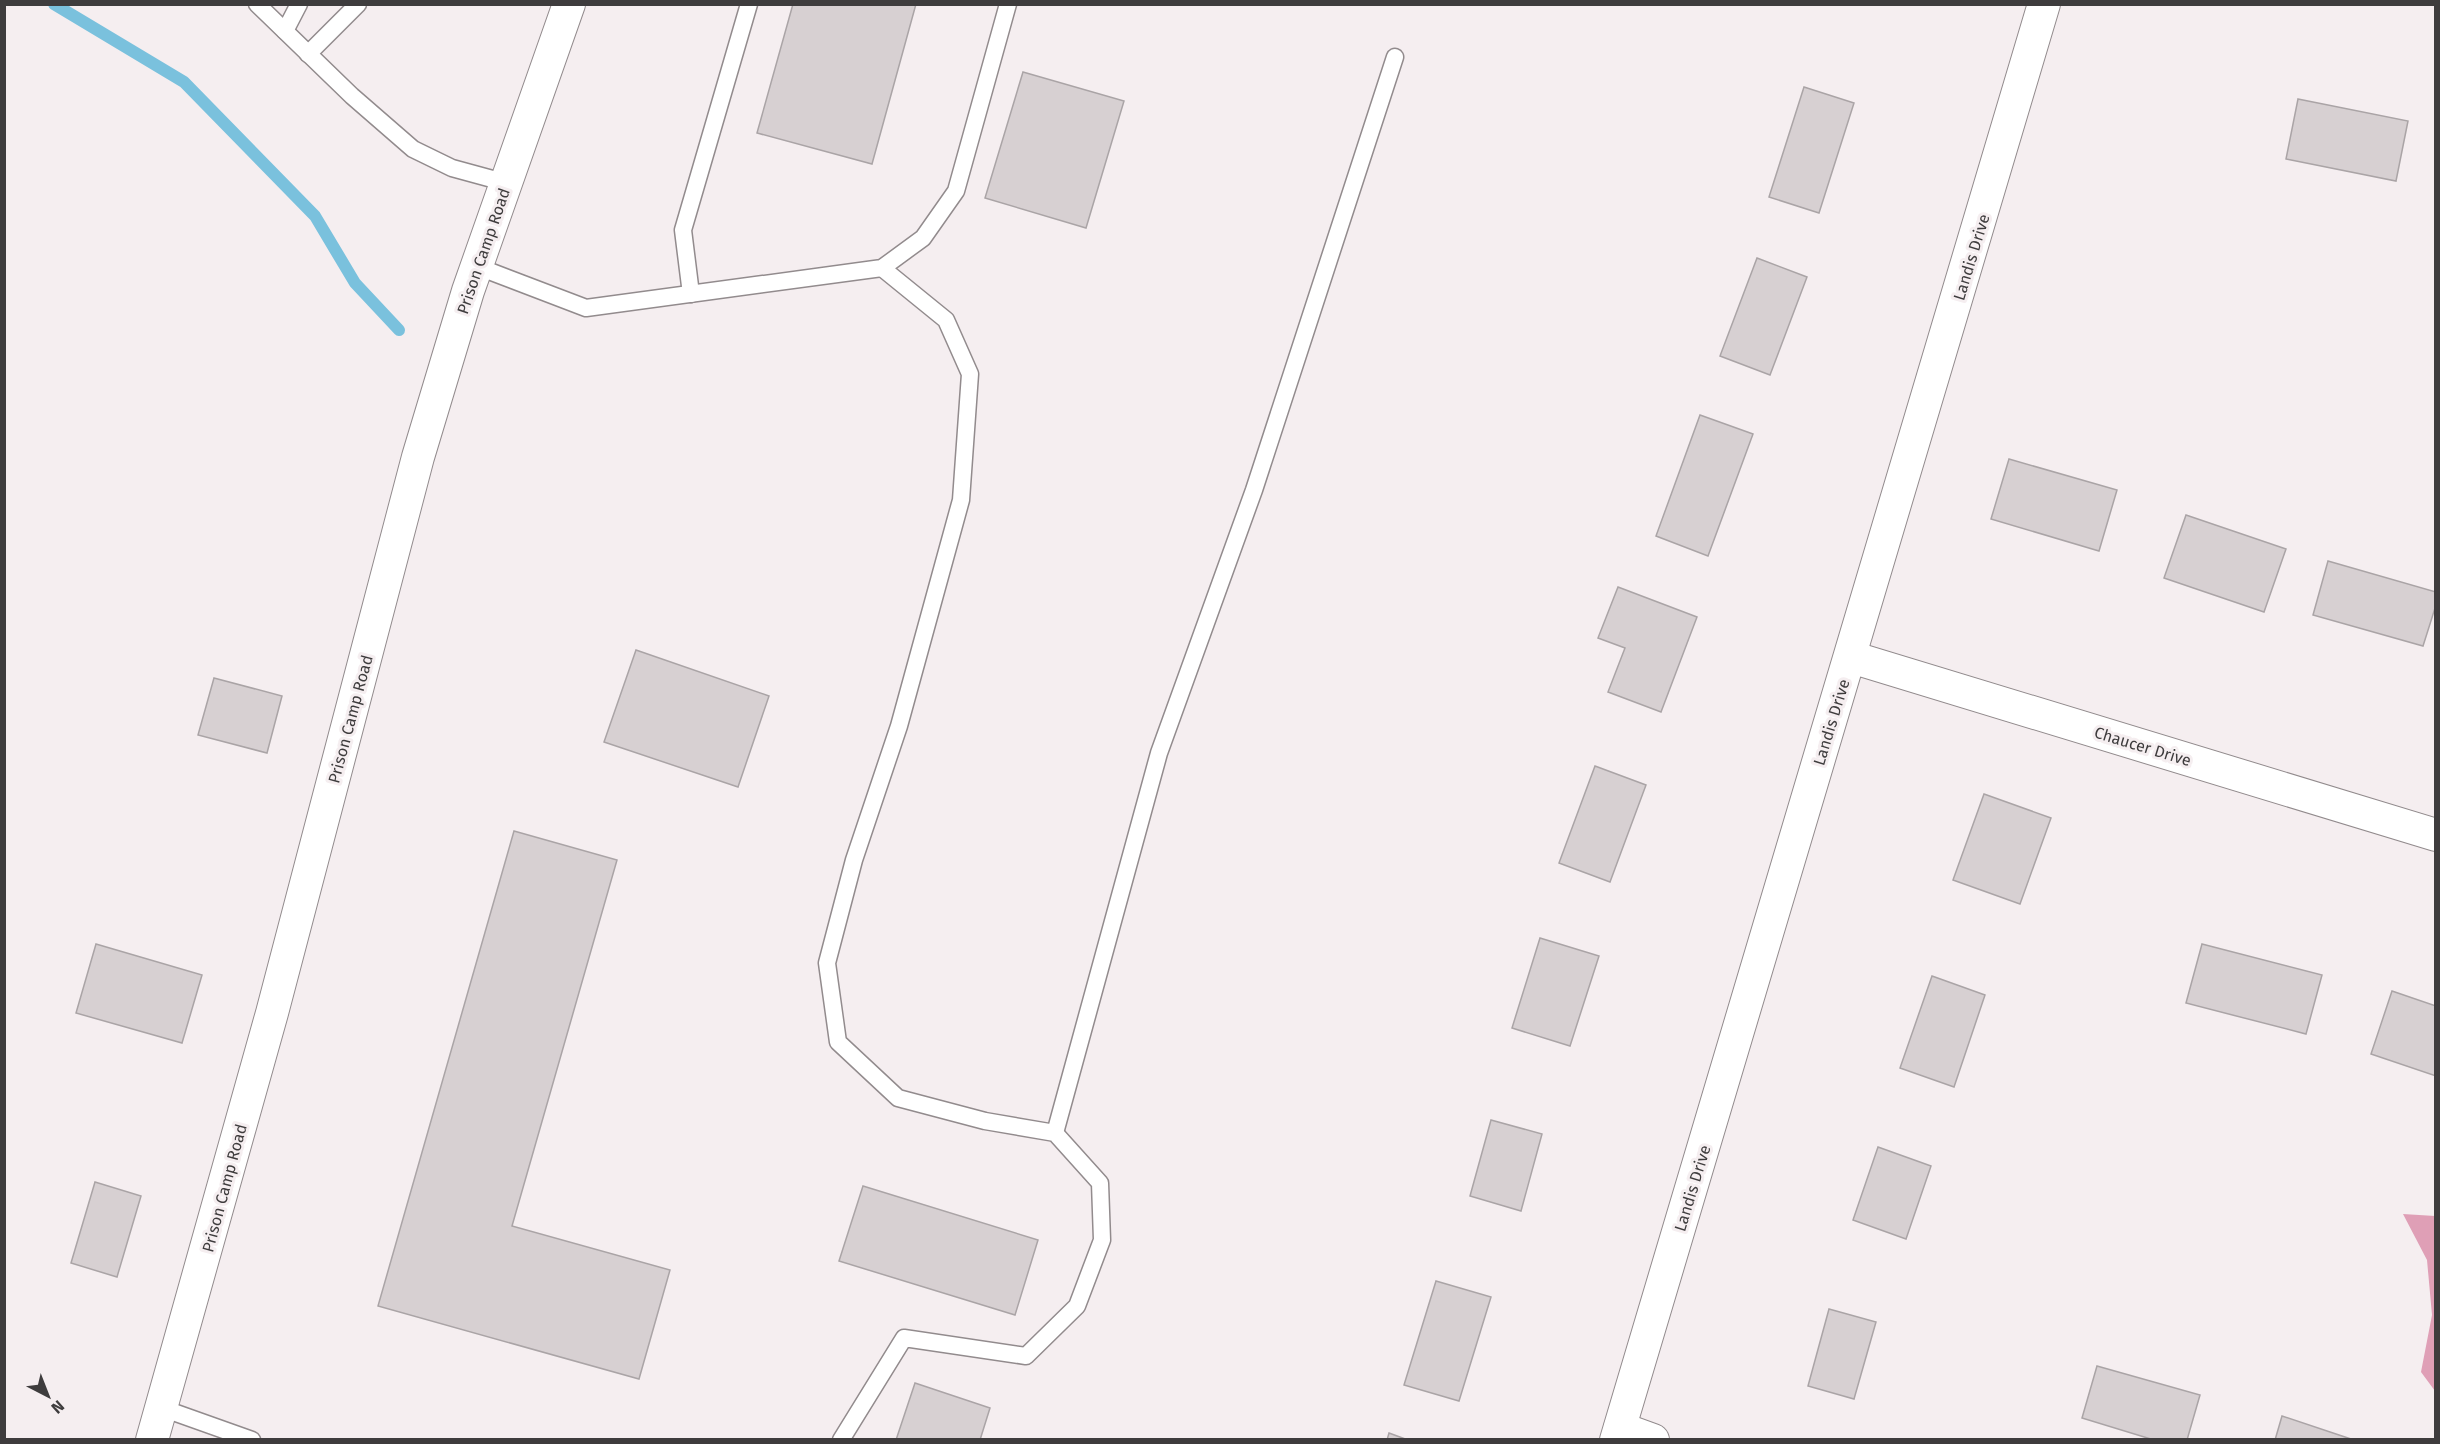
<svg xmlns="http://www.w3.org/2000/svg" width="2440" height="1444" viewBox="0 0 2440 1444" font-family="'Fira Sans',sans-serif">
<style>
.forest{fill:#df9fb6}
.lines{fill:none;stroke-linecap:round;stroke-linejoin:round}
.stream{stroke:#7ac1dd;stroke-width:12}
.building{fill:#d7d0d2;stroke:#aaa4a6;stroke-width:1.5}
.lane-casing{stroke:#928b8d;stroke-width:19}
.street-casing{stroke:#928b8d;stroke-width:34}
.lane{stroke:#fff;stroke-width:16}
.street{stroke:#fff;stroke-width:32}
.labels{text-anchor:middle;stroke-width:6;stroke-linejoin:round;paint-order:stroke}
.street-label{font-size:16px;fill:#3e3c3d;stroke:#f5eef0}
</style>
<rect width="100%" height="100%" fill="#f5eef0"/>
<polygon class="forest" points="2403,1214 2435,1216 2435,1391 2421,1372 2432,1315 2427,1260"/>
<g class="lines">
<polyline class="stream" points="54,4 184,82 315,216 355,283 399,330"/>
</g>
<g class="building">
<polygon points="793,4 916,4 872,164 757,133"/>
<polygon points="1023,72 1124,101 1086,228 985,198"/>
<polygon points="1804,87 1854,103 1819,213 1769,197"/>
<polygon points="2298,99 2408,121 2396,181 2286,159"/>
<polygon points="1757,258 1807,277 1770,375 1720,356"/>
<polygon points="1700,415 1753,434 1708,556 1656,536"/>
<polygon points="2009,459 2117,490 2099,551 1991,519"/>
<polygon points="2186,515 2286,549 2264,612 2164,578"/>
<polygon points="2328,561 2436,592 2436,605 2423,646 2313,615"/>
<polygon points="1618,587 1697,617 1661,712 1608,692 1625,648 1598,638"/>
<polygon points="636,650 769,696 738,787 604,742"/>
<polygon points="214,678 282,696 267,753 198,735"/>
<polygon points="1595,766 1646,785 1610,882 1559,863"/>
<polygon points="1984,794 2051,818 2020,904 1953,880"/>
<polygon points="514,831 617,860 512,1226 670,1270 639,1379 378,1306"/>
<polygon points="1540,938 1599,956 1570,1046 1512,1028"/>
<polygon points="96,944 202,975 182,1043 76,1013"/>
<polygon points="2202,944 2322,975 2306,1034 2186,1003"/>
<polygon points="1932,976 1985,995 1954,1087 1900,1068"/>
<polygon points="2392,991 2436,1006 2436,1076 2371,1054"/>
<polygon points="1491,1120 1542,1134 1521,1211 1470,1196"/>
<polygon points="1878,1147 1931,1166 1906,1239 1853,1220"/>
<polygon points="95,1182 141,1196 117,1277 71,1263"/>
<polygon points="863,1186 1038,1240 1015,1315 839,1261"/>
<polygon points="1436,1281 1491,1297 1459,1401 1404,1385"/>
<polygon points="1829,1309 1876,1322 1854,1399 1808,1386"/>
<polygon points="2097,1366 2200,1395 2187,1440 2154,1440 2082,1418"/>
<polygon points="915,1383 990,1408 980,1440 896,1440"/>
<polygon points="2282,1416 2354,1440 2275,1440"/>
<polygon points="1389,1433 1408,1440 1387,1440"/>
</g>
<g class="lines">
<g class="lane-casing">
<g id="lane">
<polyline points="257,4 352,96 413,149 452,168 507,183"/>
<polyline points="285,31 299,4"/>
<polyline points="308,54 358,4"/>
<polyline points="476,266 586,308 882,268 923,238 956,191 1008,4"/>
<polyline points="691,294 683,230 749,4"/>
<polyline points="1055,1133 1159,753 1254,490 1395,57"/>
<polyline points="162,1408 252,1440"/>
<polyline points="841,1440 904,1338 1026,1356 1077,1306 1102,1240 1100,1183 1055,1133 985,1121 898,1098 838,1042 827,963 854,860 899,726 961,500 970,374 946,320 882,268"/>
</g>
</g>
<g class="street-casing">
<g id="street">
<polyline points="1851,657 2436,835"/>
<polyline points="1620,1428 1653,1440"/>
<polyline points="152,1440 272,1013 418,457 468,291 569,4"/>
<polyline points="1616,1440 2044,4"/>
</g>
</g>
<use href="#lane" class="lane"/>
<use href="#street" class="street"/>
</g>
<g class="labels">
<g class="street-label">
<text transform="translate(483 251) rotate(-71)" y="6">Prison Camp Road</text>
<text transform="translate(1971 257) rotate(-73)" y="6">Landis Drive</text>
<text transform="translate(350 719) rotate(-75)" y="6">Prison Camp Road</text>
<text transform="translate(1831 722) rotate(-73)" y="6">Landis Drive</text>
<text transform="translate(2143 746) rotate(17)" y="6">Chaucer Drive</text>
<text transform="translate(224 1188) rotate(-75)" y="6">Prison Camp Road</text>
<text transform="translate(1692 1188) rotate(-73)" y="6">Landis Drive</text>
</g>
</g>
<rect width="2440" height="1444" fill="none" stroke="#3e3c3d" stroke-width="12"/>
<g transform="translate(48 1396) rotate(138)" stroke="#f5eef0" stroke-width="4.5" paint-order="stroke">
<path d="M0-4.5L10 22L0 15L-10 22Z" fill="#3e3c3d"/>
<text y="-9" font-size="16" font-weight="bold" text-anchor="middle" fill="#3e3c3d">N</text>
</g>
</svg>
